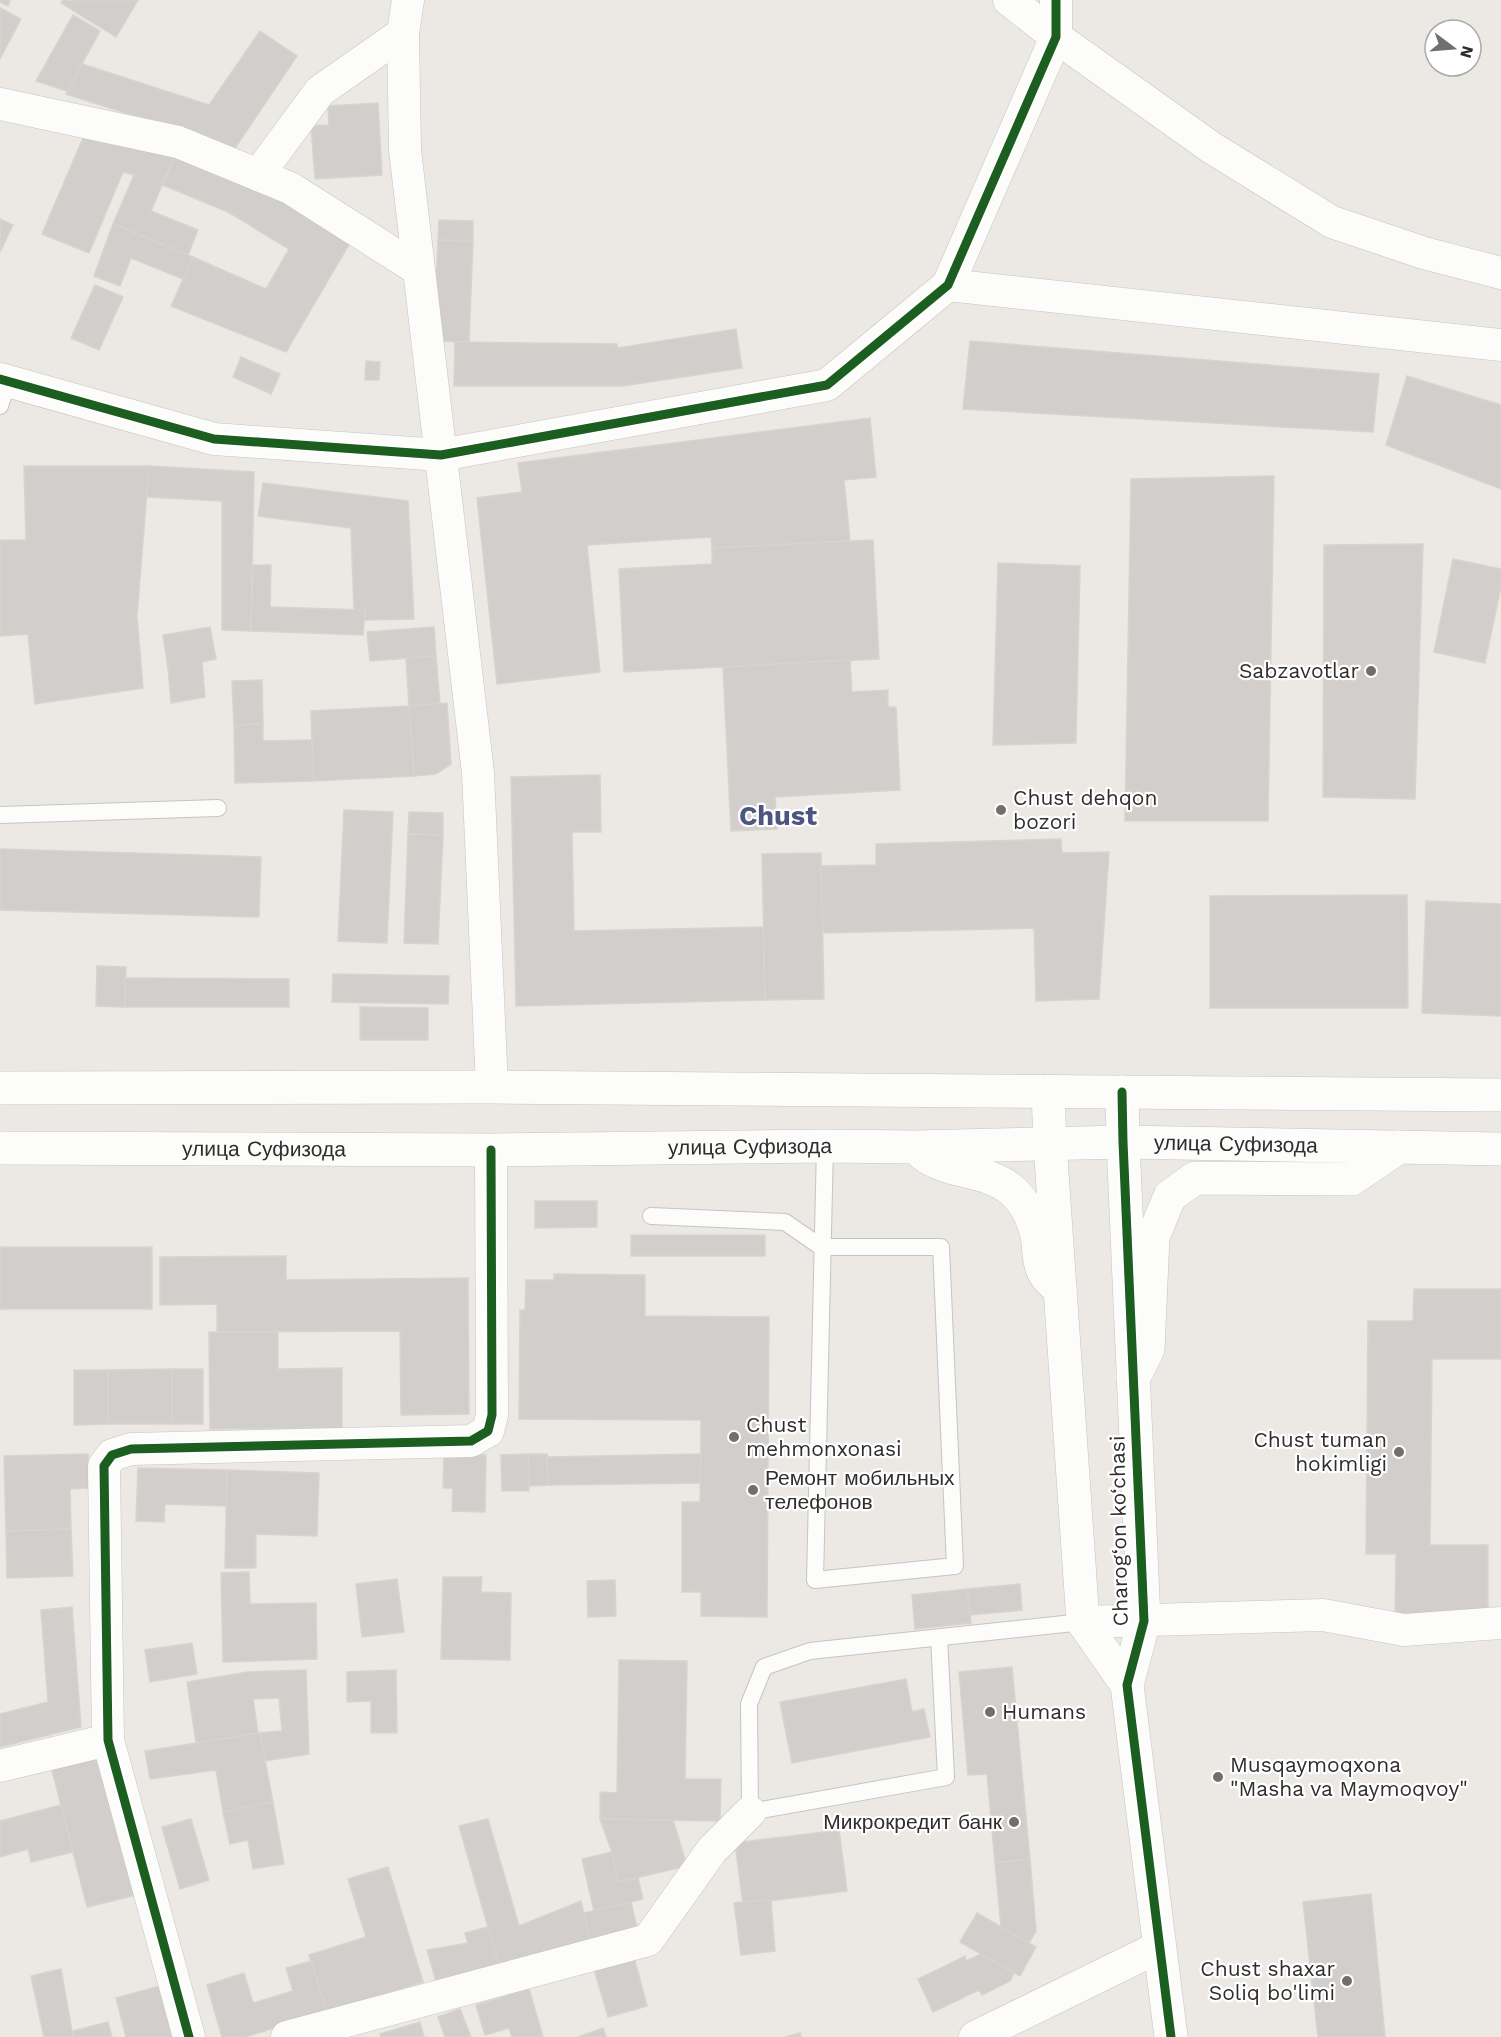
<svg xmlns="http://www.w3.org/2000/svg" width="1501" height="2037" viewBox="0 0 1501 2037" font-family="'Work Sans',sans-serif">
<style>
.building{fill:#d1cecb;stroke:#d7d4d0;stroke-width:1.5}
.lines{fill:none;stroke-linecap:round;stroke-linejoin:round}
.service-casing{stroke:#c5c4c5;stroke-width:18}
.minor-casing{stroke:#c5c4c5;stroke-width:33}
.tertiary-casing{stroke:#c5c4c5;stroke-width:34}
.secondary-casing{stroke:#c5c4c5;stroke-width:34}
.service{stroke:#fcfcfb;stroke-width:16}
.minor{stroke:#fcfcfb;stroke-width:32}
.tertiary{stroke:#fcfcfb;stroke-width:33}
.secondary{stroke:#fcfcfb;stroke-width:33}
.cycleway-casing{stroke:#fff;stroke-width:13}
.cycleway{stroke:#1b5e20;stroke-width:9}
.poi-dot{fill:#706f6e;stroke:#fff;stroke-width:2}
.labels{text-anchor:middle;stroke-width:4.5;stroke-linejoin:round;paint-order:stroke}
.poi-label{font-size:21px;fill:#2e2e2e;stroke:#fff;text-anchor:start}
.street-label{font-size:21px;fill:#2e2e2e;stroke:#fff}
.district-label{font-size:27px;font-weight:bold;fill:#4d5680;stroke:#fff}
</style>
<rect width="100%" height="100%" fill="#ece8e4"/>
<g class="building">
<polygon points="0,0 10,0 8,6 0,2"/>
<polygon points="63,0 138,0 116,37 61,3"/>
<polygon points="0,8 21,19 0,59"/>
<polygon points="73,15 100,31 67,91 36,81"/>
<polygon points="260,31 297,56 235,148 66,94 82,64 209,105"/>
<polygon points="378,103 382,175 315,179 311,126 329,125 328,106"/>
<polygon points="89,124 179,145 151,211 198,230 188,255 113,224 134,175 123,172 89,253 42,234"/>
<polygon points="179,145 247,175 350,243 286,352 171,306 193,257 266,289 289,249 228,212 163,185"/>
<polygon points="0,219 13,225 0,252"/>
<polygon points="439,220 473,221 473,241 438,240"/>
<polygon points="113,224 193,257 183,279 131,258 120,286 94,276"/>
<polygon points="438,240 473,241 469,342 434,341"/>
<polygon points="95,285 123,297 99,350 71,338"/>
<polygon points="736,329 742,368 622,386 454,386 455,342 617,344 618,348"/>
<polygon points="970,341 1379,374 1373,432 963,409"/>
<polygon points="241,357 280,374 271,394 233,377"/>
<polygon points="366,361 380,362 379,380 365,380"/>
<polygon points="1407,376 1501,405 1501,489 1386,445"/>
<polygon points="870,418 876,477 844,480 850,541 712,548 711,537 587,545 600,672 497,684 477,498 522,492 518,463"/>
<polygon points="24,466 149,466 137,616 143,688 35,704 28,634 0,636 0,540 26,540"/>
<polygon points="149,466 254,472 251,631 222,630 222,501 147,497"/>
<polygon points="1274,476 1268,821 1125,821 1131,479"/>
<polygon points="263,483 408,501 414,619 364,620 365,610 354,610 351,528 258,516"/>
<polygon points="873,540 879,659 624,672 619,569 712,564 712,548"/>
<polygon points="1423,544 1415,799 1323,797 1324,545"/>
<polygon points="1453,559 1501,569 1501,586 1485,663 1434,652"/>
<polygon points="998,563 1080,566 1076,743 993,745"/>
<polygon points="253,565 271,565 270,607 365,610 363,635 251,631"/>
<polygon points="210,627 216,659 202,662 205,697 171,703 168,668 163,635"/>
<polygon points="434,627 436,656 370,661 367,632"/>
<polygon points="436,656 440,704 409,706 406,658"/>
<polygon points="850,660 852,692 888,690 888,707 896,707 900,790 775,797 777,829 731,831 723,667"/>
<polygon points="262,680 263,724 234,725 232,681"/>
<polygon points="447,703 451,764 436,774 414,776 409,706"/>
<polygon points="409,706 414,776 313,781 311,711"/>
<polygon points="263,724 263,741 312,740 313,781 235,783 234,725"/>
<polygon points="600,775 601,832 572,832 574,931 763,927 765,1000 516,1006 511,777"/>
<polygon points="344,810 393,812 387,943 338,941"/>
<polygon points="409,812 443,813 443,835 408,834"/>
<polygon points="408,834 443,835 438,944 404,943"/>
<polygon points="1061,839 1062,853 1109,852 1099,999 1036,1001 1034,928 823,933 821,866 876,865 876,844"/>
<polygon points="0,849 261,857 259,917 0,910"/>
<polygon points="821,853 824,999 765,1000 762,854"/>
<polygon points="1407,895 1408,1008 1210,1008 1210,896"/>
<polygon points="1426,901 1501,904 1501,1016 1422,1013"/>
<polygon points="97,966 126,967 125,1007 96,1006"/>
<polygon points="333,974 449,976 448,1004 332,1002"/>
<polygon points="125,978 289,979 289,1007 125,1007"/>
<polygon points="360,1007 428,1008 428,1040 360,1040"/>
<polygon points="535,1201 597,1201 597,1227 535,1228"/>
<rect x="631" y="1235" width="134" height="21"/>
<rect x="0" y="1247" width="152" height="62"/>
<polygon points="286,1256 286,1280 468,1278 469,1414 401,1415 400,1331 217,1332 217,1304 160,1305 160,1257"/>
<polygon points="554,1274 645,1275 645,1316 769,1317 767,1617 701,1616 701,1592 682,1592 682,1502 700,1502 701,1420 519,1419 520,1310 525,1310 526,1280 554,1280"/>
<polygon points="1414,1289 1501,1289 1501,1359 1432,1359 1430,1545 1488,1545 1488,1623 1395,1622 1396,1554 1366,1554 1368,1321 1413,1321"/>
<polygon points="209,1332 278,1332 278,1369 342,1368 342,1428 210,1429"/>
<rect x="172" y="1369" width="31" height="55"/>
<polygon points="172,1369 172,1424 108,1424 108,1370"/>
<polygon points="74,1370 108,1370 108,1424 74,1425"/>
<polygon points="88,1454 89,1488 70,1489 71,1529 6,1531 4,1456"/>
<polygon points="444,1454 486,1455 485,1512 452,1511 453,1488 443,1488"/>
<polygon points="528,1454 547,1454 548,1485 529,1486"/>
<polygon points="528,1454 529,1491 502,1491 501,1455"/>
<polygon points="701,1454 700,1483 548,1485 547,1457"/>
<polygon points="138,1468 227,1470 226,1506 165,1504 164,1522 136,1521"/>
<polygon points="227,1470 319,1473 317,1536 256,1534 256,1568 225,1568"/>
<polygon points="71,1529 73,1576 7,1578 6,1531"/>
<polygon points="249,1572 250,1604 316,1603 317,1659 223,1662 221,1573"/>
<polygon points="443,1577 482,1577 481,1592 511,1593 510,1660 441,1659"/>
<polygon points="397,1579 404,1632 362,1637 356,1584"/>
<polygon points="615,1580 616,1616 588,1617 587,1581"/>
<polygon points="1020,1584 1022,1610 970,1615 967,1589"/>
<polygon points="967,1589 971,1623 915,1629 912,1595"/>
<polygon points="72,1607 81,1727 0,1747 0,1714 48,1702 41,1610"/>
<polygon points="192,1643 197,1674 150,1682 145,1650"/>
<polygon points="619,1660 687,1661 685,1779 721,1779 720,1821 600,1819 600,1792 617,1793"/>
<polygon points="1012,1667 1030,1859 995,1863 987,1774 968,1775 959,1672"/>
<polygon points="306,1670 309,1754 265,1761 260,1733 282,1731 279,1698 253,1699 258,1733 196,1743 187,1682 248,1672"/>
<polygon points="396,1670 397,1733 371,1733 371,1701 347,1702 347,1672"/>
<polygon points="906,1679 912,1712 924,1709 930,1737 792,1763 780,1702"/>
<polygon points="260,1733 273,1802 223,1812 216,1770 150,1779 145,1751"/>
<polygon points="102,1757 136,1895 87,1907 52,1770"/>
<polygon points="273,1802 284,1864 253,1869 248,1840 230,1844 223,1812"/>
<polygon points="61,1805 73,1852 31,1862 28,1849 0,1857 0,1821"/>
<polygon points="191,1819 209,1880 180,1889 162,1827"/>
<polygon points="488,1819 519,1926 581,1901 591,1945 501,1973 459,1826"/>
<polygon points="600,1819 673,1820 687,1866 618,1882 612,1852"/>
<polygon points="839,1830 847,1891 743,1904 735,1843"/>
<polygon points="612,1852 618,1882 638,1878 643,1899 594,1911 582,1859"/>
<polygon points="1030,1859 1036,1931 1029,1943 1001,1927 995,1863"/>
<polygon points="388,1867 423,1982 327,2012 309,1955 366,1937 348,1879"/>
<polygon points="1371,1894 1385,2037 1318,2037 1303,1902"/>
<polygon points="771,1900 775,1951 741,1955 734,1903"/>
<polygon points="631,1902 637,1927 591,1945 584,1913"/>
<polygon points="977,1913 1036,1947 1020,1976 960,1942"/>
<polygon points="488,1927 501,1973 437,1985 427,1950 468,1943 465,1933"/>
<polygon points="981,1954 1014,1973 1010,1981 982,1995 979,1990 933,2012 918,1979 965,1956 966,1961"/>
<polygon points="634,1957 647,2006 608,2017 594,1969"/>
<polygon points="311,1961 327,2012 245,2037 222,2037 207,1985 244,1973 253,2003 293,1991 286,1968"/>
<polygon points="61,1969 73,2037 44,2037 31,1976"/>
<polygon points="160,1986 174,2037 126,2037 116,1998"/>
<polygon points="529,1989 543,2037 512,2037 509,2028 485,2035 476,2005"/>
<polygon points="460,2009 471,2037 445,2037 438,2017"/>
<polygon points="108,2022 112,2037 73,2037 73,2031"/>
<polygon points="420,2022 424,2037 381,2037 380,2034"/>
<polygon points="603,2028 606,2037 578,2037"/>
<polygon points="800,2033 801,2037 785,2037"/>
</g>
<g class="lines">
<g class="service-casing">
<g id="service">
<polyline points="0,406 8,381"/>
<polyline points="0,815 218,808"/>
<polyline points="651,1216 785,1222 821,1247 941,1247 955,1566 815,1580 825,1146"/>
<polyline points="939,1637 946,1777 750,1812 749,1704 764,1667 810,1651 1083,1622"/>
</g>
</g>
<g class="minor-casing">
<g id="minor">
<polyline points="408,0 403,33 405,150 478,773 492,1087"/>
<polyline points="1009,0 1056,37 1212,148 1332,222 1424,253 1501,273"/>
<polyline points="0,104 178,142 290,188 419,270"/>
<polyline points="258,175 320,91 403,33"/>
<polyline points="948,285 1501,345"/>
<polyline points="0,379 214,439 441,455 827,385 948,285 1056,37 1056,0"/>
<polyline points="1083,1622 1323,1615 1404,1630 1501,1623"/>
<polyline points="0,1766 108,1740"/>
<polyline points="189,2037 108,1740 104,1466 112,1455 131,1449 471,1441 488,1431 492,1415 491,1150"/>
<polyline points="287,2037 648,1940 712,1850 750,1812"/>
<polyline points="975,2037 1159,1947"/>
</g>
</g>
<g class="tertiary-casing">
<g id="tertiary">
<polyline points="1048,1091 1050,1144 1083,1622 1127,1685"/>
<polyline points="1122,1092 1123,1142 1144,1621 1127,1685 1171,2037"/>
</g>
</g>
<g class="secondary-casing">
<g id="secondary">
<polyline points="0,1088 492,1087 1501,1095"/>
<path id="s1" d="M 0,1148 L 491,1150 L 825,1146 L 915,1147 L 1123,1142 L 1501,1149"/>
<path d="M 923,1154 C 947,1173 984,1169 1009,1188 C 1023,1198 1033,1218 1037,1235 C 1039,1246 1038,1258 1042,1268 C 1045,1277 1052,1283 1060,1289"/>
<polyline points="1133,1379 1148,1349 1153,1237 1170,1196 1195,1178 1352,1179 1399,1147"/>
</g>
</g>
<use href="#service" class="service"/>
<use href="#minor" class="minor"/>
<use href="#tertiary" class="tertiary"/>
<use href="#secondary" class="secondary"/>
<g class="cycleway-casing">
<g id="cycleway">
<polyline points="0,379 214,439 441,455 827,385 948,285 1056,37 1056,0"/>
<polyline points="1122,1092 1123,1142 1144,1621 1127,1685 1171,2037"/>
<polyline points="189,2037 108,1740 104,1466 112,1455 131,1449 471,1441 488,1431 492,1415 491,1150"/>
</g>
</g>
<use href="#cycleway" class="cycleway"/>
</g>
<g class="poi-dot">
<circle cx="1371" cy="671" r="6"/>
<circle cx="1001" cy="810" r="6"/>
<circle cx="734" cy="1437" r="6"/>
<circle cx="1399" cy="1452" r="6"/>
<circle cx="753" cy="1490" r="6"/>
<circle cx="990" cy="1712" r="6"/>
<circle cx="1218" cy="1777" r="6"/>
<circle cx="1014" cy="1822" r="6"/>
<circle cx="1347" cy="1981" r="6"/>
</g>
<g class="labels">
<g class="poi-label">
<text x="1359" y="678" text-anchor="end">Sabzavotlar</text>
<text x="1013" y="805">Chust dehqon<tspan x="1013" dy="24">bozori</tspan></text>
<text x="746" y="1432">Chust<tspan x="746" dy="24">mehmonxonasi</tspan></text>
<text x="1387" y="1447" text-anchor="end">Chust tuman<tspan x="1387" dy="24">hokimligi</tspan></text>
<text x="765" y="1485">Ремонт мобильных<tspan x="765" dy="24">телефонов</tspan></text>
<text x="1002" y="1719">Humans</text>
<text x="1230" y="1772">Musqaymoqxona<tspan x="1230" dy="24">"Masha va Maymoqvoy"</tspan></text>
<text x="1002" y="1829" text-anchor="end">Микрокредит банк</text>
<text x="1335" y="1976" text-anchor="end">Chust shaxar<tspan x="1335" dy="24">Soliq bo'limi</tspan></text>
</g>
<g class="street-label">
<text dy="7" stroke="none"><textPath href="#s1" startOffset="1236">улица Суфизода</textPath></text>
<text dy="7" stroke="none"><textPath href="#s1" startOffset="750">улица Суфизода</textPath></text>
<text dy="7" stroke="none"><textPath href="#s1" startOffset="264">улица Суфизода</textPath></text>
<text transform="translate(1119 1531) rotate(-91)" y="7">Charog‘on ko‘chasi</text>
</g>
<g class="district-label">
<text x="778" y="825">Chust</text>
</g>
</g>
<g transform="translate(1453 48) rotate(106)"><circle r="28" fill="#ffffff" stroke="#ababab" stroke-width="1.5"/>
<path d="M0-4.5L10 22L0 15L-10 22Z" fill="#706f6e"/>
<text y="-9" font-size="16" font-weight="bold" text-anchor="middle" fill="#2e2e2e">N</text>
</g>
</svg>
